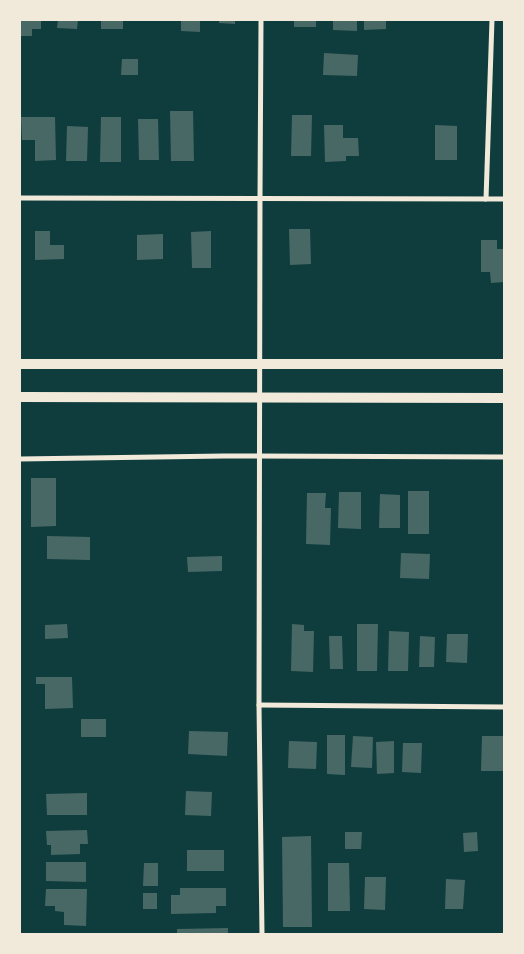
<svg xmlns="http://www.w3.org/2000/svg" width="524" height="954" viewBox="0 0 524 954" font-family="Inter,sans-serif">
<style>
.building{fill:#486865}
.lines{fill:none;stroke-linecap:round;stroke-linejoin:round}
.minor{stroke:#f1e9da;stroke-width:5}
.secondary{stroke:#f1e9da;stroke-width:10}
</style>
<rect width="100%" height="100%" fill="#0f3d3e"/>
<g class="building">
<polygon points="21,20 41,20 41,29 32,29 32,36 21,36"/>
<polygon points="58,20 78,20 77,29 57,28"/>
<rect x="101" y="20" width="22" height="9"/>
<polygon points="181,20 200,20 200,32 181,31"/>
<polygon points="219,20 235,20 235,24 219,23"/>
<rect x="294" y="20" width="22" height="7"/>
<polygon points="333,20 357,20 357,31 333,30"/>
<polygon points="364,20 386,20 386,29 364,30"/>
<polygon points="324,53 358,55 357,76 323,75"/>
<polygon points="122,59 138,59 138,75 121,75"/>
<polygon points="170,111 193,111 194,161 171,161"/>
<polygon points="292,115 312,115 311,156 291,156"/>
<polygon points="21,117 55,117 56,160 35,161 35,140 22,140"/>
<polygon points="101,117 121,117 121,162 100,162"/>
<polygon points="138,119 158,119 159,160 139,160"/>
<polygon points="324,125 343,125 343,138 358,138 359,156 346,156 346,161 325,162"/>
<polygon points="435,125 457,126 457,160 435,160"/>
<polygon points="67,126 88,127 87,161 66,161"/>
<polygon points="289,229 310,229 311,264 290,265"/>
<polygon points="35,231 50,231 50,245 64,245 64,259 35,260"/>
<polygon points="211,231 211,268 192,268 191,232"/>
<polygon points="163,234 163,259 137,260 137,235"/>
<polygon points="481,240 497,240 497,249 504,249 504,282 491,283 490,272 481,272"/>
<polygon points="31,478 56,478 56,526 31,527"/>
<rect x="408" y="491" width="21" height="43"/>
<polygon points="339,492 361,492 361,529 338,528"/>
<polygon points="307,493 326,493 325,508 331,508 330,545 306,544"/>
<polygon points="380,494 400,495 400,528 379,528"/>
<polygon points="47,536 90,537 90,560 47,559"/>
<polygon points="401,553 430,554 429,579 400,578"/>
<polygon points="222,556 222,571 188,572 187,557"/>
<polygon points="67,624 68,638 45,639 45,625"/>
<polygon points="292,624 304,625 304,631 314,631 313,672 291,671"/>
<polygon points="357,624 378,624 377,671 357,671"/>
<polygon points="389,631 409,632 408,671 388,671"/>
<polygon points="447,634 468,634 467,663 446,662"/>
<polygon points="329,636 342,636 343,669 330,669"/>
<polygon points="420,636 435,637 434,667 419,667"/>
<polygon points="36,677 72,677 73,708 45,709 45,684 36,684"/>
<rect x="81" y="719" width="25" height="18"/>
<polygon points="189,731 228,732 227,756 188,754"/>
<polygon points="327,735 345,735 345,775 327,774"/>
<polygon points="353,736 373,737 372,768 351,767"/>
<polygon points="482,736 504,736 504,771 481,771"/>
<polygon points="289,741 317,742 316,769 288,768"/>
<polygon points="394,741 394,773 377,774 376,742"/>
<polygon points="403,743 422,743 421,773 402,772"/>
<polygon points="186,791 212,792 211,816 185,815"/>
<polygon points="87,793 87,815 47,815 46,794"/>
<polygon points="87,830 88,844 80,844 80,854 51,855 51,845 47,845 46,831"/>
<polygon points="345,832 362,832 361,849 345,849"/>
<polygon points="477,832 478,851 464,852 463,833"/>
<polygon points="311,836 312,927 283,927 282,837"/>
<rect x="187" y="850" width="37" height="21"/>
<polygon points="46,862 86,862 86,882 46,881"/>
<polygon points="144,863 158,863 158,886 143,886"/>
<polygon points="328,863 349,863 350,911 328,911"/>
<polygon points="365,877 386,877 385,910 364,909"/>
<polygon points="446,879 465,880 463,909 445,909"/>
<polygon points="180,888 226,888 226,906 216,906 216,913 171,914 171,895 180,895"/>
<polygon points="46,889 87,889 86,926 64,925 64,912 55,911 55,906 45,906"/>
<rect x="143" y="893" width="14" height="16"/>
<polygon points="228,928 228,934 177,934 177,929"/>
</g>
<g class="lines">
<g class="minor">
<polyline points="261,20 260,198 259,705 262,934"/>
<polyline points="20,198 504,199"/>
<polyline points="486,199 492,20"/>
<polyline points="20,459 224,456 504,457"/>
<polyline points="259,705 504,707"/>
</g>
<g class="secondary">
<polyline points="20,364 504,364"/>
<polyline points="20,397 504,398"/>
</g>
</g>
<rect width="524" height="954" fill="none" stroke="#f1e9da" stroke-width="42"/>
</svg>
